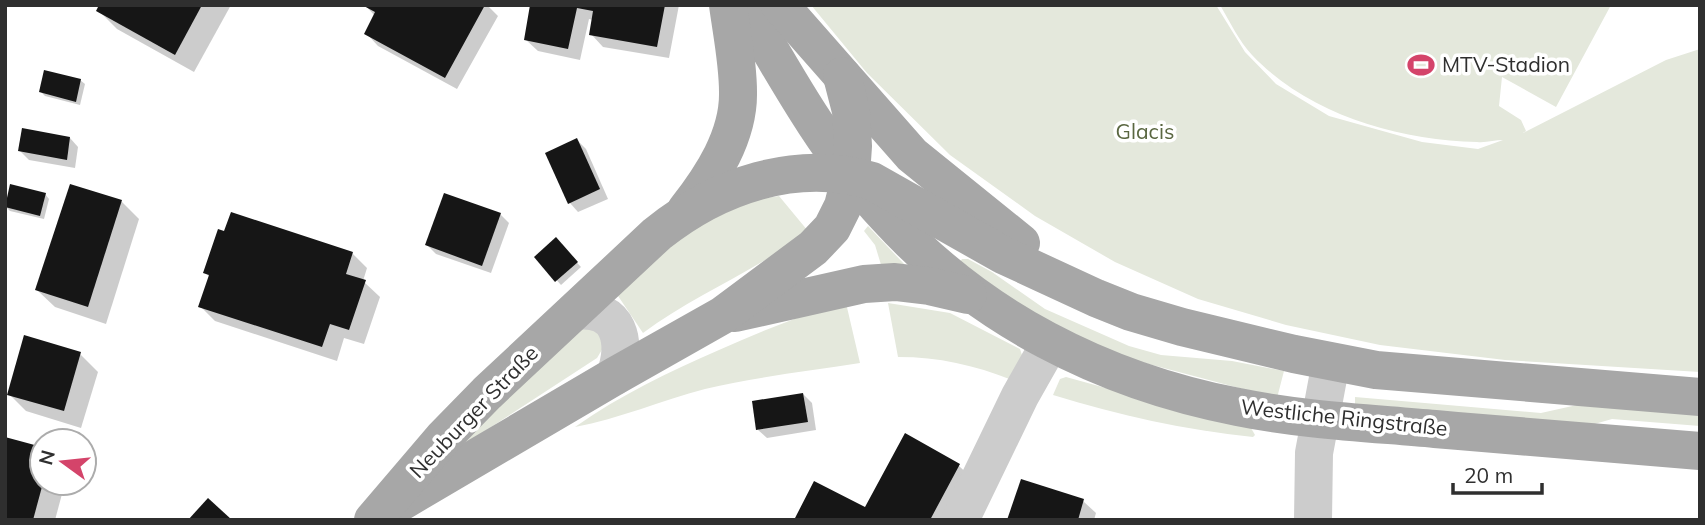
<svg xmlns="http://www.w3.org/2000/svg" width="1705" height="525" viewBox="0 0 1705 525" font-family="Mulish,sans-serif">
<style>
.green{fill:#e4e8dc}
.shadow{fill:#0003}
.building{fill:#161616}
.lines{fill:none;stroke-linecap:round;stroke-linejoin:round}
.minor{stroke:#ccc;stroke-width:38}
.major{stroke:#a7a7a7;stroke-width:38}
.labels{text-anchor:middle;stroke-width:7;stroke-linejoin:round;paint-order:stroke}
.poi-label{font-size:21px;fill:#2f2f2f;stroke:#fff;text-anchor:start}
.park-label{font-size:21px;fill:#5a6741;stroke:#fff}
.street-label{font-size:21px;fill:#2f2f2f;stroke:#fff}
</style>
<rect width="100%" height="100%" fill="#fff"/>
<g class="green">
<path d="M 811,5 L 1216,5 L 1245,52 L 1276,84 L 1329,116 L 1422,142 L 1478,149 L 1503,140 C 1495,140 1486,143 1477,142 C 1397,140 1308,114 1252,55 C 1239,41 1230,22 1220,5 L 1611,5 L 1556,107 L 1502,77 L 1499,106 L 1521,120 L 1526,131 L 1523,133 L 1666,60 L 1700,49 L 1700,372 L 1505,360 L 1380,345 L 1286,325 L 1198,299 L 1115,262 L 1035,216 L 950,155 L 867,73 Z"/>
<path d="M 779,196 L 808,231 C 757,271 695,294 643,333 L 614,290 L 724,205 Z"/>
<polygon points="868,226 906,266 882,268 875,245 864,231"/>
<polygon points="962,259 968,259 992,272 1045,309 1129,346 1161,355 1232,361 1284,371 1277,398 1126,358 1039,319 960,262"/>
<path d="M 846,303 L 860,363 C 808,371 756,377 705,389 C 662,400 619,419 575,427 C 620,395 669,372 719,350 C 760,332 802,314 846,303 Z"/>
<path d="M 888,303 L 950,313 L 1020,349 L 1022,355 L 1012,380 C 974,365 939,357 898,357 Z"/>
<polygon points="580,323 598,327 603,348 597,358 465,444 459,437"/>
<path d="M 1066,377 L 1251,428 L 1255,435 L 1253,437 C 1185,430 1118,415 1053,395 L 1060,379 Z"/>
<polygon points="1355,397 1541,413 1577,405 1700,415 1700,426 1612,419 1584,427 1355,404"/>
</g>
<g class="shadow">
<polygon points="101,5 231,5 194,72 117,29 98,10"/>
<polygon points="365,5 487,5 498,16 457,89 378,46 366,33 375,16"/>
<polygon points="532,5 679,5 669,58 603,47 591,34 593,20 589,19 580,60 538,51 525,39"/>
<polygon points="80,80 85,84 80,105 45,96 41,92"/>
<polygon points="70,138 78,147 75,168 29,160 20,151"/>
<polygon points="577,140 586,149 608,199 578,212 570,203"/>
<polygon points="71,186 122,202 139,219 106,324 55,307 37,290"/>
<polygon points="45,194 49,199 44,219 10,211 6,207"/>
<polygon points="500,214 509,223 491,273 436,254 427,245"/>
<polygon points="556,240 581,267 561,285 536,257"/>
<polygon points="352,253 367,268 363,281 380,297 364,344 344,338 337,361 215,321 200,306 210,277 205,273"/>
<polygon points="80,354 98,372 81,428 26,411 9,394"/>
<polygon points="803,394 812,403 816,430 767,438 758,430"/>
<polygon points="906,436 959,466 974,480 953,520 796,520 865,509"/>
<polygon points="42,483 65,483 55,520 5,520"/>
<polygon points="1083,501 1096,513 1094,520 1009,520"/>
</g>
<g class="building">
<polygon points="99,5 202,5 175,55 96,11"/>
<polygon points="362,5 485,5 445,78 364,34 375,12"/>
<polygon points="530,5 665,5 657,47 589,35 593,11 577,8 568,49 524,40"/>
<polygon points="44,70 81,79 76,102 39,92"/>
<polygon points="22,128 70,137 67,160 18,151"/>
<polygon points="577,138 600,189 568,204 545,153"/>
<polygon points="10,184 46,193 40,216 5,207"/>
<polygon points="70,184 122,200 88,307 35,290"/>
<polygon points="444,193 501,213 482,266 425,245"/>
<polygon points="231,212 353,252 346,274 366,280 349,330 330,324 322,347 198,307 209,275 203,273 218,229 224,231"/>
<polygon points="556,237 578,262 555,282 534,257"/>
<polygon points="24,335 81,352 64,411 7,395"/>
<polygon points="803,393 808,422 756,430 752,401"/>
<polygon points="905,433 960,464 930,520 794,520 814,481 865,507"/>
<polygon points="5,437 42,447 43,483 33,520 5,520"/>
<polygon points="1021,479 1084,499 1078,520 1007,520"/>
<polygon points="208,498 232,520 188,520"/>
</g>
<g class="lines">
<g class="minor">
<path d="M 576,311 C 620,306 627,342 615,376"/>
<polyline points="960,520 1020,396 1050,343"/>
<polyline points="1313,520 1314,453 1331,362"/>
</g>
<g class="major">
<path d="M 744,5 C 787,79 828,153 886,216 C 979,318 1103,381 1238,407 C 1302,420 1369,423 1435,429 C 1523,437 1611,444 1700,451"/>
<polyline points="780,5 912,155 1021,243"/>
<path d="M 686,210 C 712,177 739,136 738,92 C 738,63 732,34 728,5"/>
<polyline points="735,313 864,284 895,282 929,286 968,295"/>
<polyline points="399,503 615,376 723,315 813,248 832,228 843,206 851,175 853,146 851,111 842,76"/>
<path d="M 373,520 L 443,438 L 487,393 L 657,234 C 717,186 796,158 872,181 L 1003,255 L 1096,298 L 1131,312 L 1182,327 L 1294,354 L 1376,370 L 1700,397"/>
</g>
</g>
<defs>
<g id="stadium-bare" transform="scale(2.1)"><path d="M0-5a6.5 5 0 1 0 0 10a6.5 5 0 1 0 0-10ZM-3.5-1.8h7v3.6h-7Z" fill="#d4446a" stroke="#fff" stroke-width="2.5" paint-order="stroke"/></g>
</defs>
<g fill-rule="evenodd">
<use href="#stadium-bare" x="1421" y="65"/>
</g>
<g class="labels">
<g class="poi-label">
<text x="1442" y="72">MTV-Stadion</text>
</g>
<g class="park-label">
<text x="1145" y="139">Glacis</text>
</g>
<g class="street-label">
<text transform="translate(474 412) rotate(-46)" y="7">Neuburger Straße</text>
<text transform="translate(1344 418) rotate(6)" y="7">Westliche Ringstraße</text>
</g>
</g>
<rect width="1705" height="525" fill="none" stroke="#2f2f2f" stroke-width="14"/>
<g transform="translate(63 462) rotate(285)"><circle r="33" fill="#ffffff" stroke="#acacac" stroke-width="2"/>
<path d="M0-5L12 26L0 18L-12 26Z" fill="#d4446a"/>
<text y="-10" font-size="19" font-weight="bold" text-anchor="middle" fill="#2f2f2f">N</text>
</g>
<path d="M1453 483v10h89v-10" fill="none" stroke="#2f2f2f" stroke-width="3.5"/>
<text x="1464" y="483" font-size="21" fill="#2f2f2f" stroke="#ffffff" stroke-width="5" paint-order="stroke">20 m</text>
</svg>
